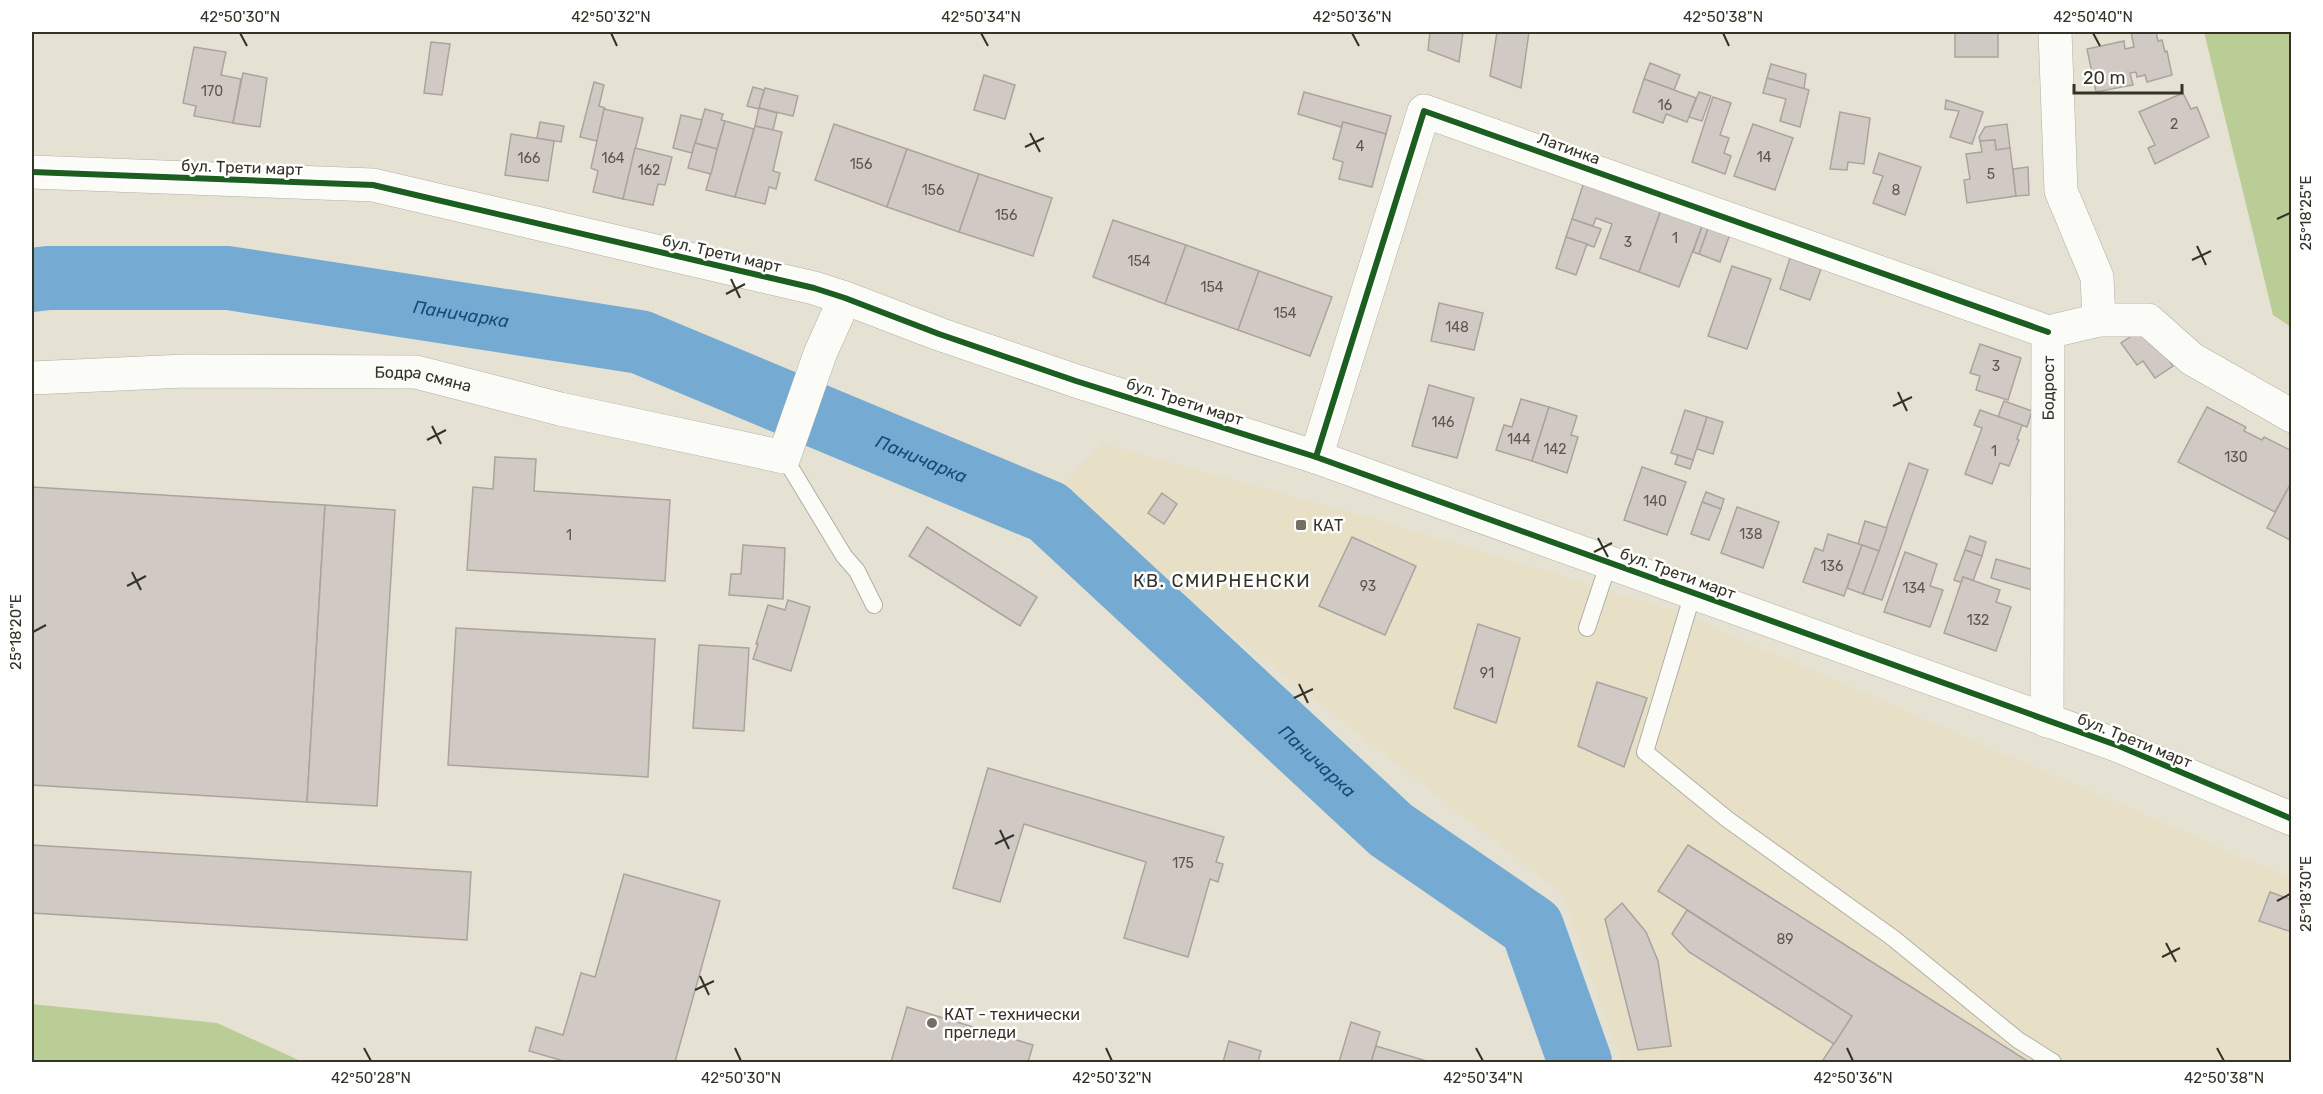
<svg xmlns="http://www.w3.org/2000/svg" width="2323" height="1094" viewBox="0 0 2323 1094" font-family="Rubik,sans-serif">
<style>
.built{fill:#e7e0c6}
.forest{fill:#bacd96}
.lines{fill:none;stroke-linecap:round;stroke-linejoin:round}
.river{stroke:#75abd2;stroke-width:64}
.building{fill:#d1c9c4;stroke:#aba39f;stroke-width:1.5}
.lane-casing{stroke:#b2afa3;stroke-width:18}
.street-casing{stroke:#b2afa3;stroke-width:34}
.secondary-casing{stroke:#b2afa3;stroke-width:34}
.lane{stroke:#fbfbf8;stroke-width:16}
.street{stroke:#fbfbf8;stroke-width:33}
.secondary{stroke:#fbfbf8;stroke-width:33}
.cycleway-casing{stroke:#fff;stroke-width:10}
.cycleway{stroke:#1b5e20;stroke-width:6}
.ticks{fill:none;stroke:#353227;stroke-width:2}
.poi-dot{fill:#737063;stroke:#fff;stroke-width:2}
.labels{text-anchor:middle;stroke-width:5;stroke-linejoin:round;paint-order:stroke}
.number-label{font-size:14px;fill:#5c584e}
.street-label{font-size:16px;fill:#353227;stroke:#fff}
.poi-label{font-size:16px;fill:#353227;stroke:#fff;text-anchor:start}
.water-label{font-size:18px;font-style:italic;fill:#144d77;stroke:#fff}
.neighbourhood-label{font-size:18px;letter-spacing:1.5px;fill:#353227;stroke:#fff}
.neatline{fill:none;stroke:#353227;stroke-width:2}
.ticks-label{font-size:15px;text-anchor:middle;fill:#353227}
</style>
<rect width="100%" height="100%" fill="#e6e2d3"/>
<polygon class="built" points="1103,444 1376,519 1678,612 2291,878 2291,1062 1621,1062 1562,894 1052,493"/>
<g class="forest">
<polygon points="2204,32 2291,32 2291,327 2273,315"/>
<polygon points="32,1004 217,1023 303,1062 32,1062"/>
</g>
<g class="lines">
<path class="river" id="s1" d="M 32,280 L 48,278 L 228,278 L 640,342 L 1048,512 L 1391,830 L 1532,927 L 1580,1062"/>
</g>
<g class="building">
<polygon points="1430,32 1463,32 1459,62 1428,50"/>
<polygon points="1497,32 1529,32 1521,88 1490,76"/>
<rect x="1955" y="32" width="43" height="25"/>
<polygon points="2131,32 2156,32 2158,41 2162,40 2165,52 2167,51 2172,75 2147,82 2145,75 2137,77 2136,72 2130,73 2133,85 2096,92 2087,49 2124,41 2125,49 2134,47"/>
<polygon points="431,42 450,44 442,95 424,93"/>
<polygon points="194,47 226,52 221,75 241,79 233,123 194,116 196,106 183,103"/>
<polygon points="1650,63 1680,75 1674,90 1644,79"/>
<polygon points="1771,64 1806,74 1804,89 1767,78"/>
<polygon points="243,73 267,78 260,127 233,123"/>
<polygon points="984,75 1015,85 1005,119 974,110"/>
<polygon points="1767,78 1809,90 1800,127 1780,121 1786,99 1763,93"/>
<polygon points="1644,79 1696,98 1687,122 1666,114 1663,123 1633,112"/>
<polygon points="594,82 604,85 599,106 605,108 597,141 580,137"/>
<polygon points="753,87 764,90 759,109 747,106"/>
<polygon points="765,88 798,96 793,116 759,108"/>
<polygon points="1304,92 1391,116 1386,134 1343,122 1341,127 1298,114"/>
<polygon points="1699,92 1711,96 1702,121 1689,117"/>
<polygon points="2183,93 2191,109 2197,107 2209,137 2155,164 2148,148 2155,145 2139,112"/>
<polygon points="1713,97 1731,103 1720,135 1729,138 1724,153 1731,156 1725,174 1692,162"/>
<polygon points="1946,100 1983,112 1972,144 1950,137 1959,111 1945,109"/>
<polygon points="759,108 777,113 773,130 755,126"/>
<polygon points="604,109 643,118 623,199 593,192 598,171 591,168"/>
<polygon points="705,109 723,114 721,120 725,121 717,149 695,143"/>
<polygon points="1840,112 1870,118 1864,164 1848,162 1847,170 1830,169"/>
<polygon points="681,115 702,120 692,153 673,148"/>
<polygon points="725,121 754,129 735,197 706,190"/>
<polygon points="540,122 564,126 561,142 537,138"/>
<polygon points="1343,122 1386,134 1372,187 1339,179 1343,162 1333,159"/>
<polygon points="834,124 907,149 887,207 815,180"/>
<polygon points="1753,124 1793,138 1775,190 1734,176"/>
<polygon points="2007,124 2010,148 1996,150 1995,140 1980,141 1979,137 1985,127"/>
<polygon points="755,126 782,132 773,171 780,173 776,189 769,187 765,204 735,197"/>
<polygon points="511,134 554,141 548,181 505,175"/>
<polygon points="1995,140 1996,150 2010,148 2016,196 1967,203 1964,180 1970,179 1966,154 1982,152 1980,141"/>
<polygon points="695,143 717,149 711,174 688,168"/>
<polygon points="635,148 672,157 665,185 658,184 653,205 623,199"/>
<polygon points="907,149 979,174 959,232 887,207"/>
<polygon points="1879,153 1921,167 1905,215 1873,203 1883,176 1873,173"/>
<polygon points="2028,167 2029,195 2016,196 2013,169"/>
<polygon points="979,174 1052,198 1033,256 959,232"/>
<polygon points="1584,182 1661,210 1639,272 1600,258 1612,224 1596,218 1593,226 1572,219"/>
<polygon points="1661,210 1703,224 1679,287 1639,272"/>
<polygon points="1572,219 1601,229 1594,247 1566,237"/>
<polygon points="1113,220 1186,245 1165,304 1093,277"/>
<polygon points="1703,224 1709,226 1699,254 1693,252"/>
<polygon points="1709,226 1730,234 1720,262 1699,254"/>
<polygon points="1566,237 1587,244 1576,275 1556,268"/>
<polygon points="1186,245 1259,271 1238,330 1165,304"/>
<polygon points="1790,258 1821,269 1810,300 1780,289"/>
<polygon points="1732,266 1771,279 1747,349 1708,336"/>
<polygon points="1259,271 1332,297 1310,356 1238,330"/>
<polygon points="1439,303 1483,313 1474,350 1431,341"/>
<polygon points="2149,330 2173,366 2155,378 2143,361 2137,365 2121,343 2139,331"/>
<polygon points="1980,344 2021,358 2008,400 1976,390 1980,376 1970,373"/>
<polygon points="1429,385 1474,398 1457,458 1412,446"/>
<polygon points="1521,399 1549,407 1532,461 1496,450 1504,425 1512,427"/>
<polygon points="2004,401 2032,411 2027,427 1998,417"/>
<polygon points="1549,407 1577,416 1571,435 1578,437 1567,473 1532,461"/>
<polygon points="2207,407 2246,427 2244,431 2262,440 2264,437 2292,451 2292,481 2275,512 2178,462"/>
<polygon points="1685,410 1707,417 1693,460 1671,453"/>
<polygon points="1980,410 2022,425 2017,439 2019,440 2009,466 2000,463 1992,484 1965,474 1982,428 1974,425"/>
<polygon points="1707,417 1723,422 1713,454 1697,449"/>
<polygon points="1678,455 1693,460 1690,469 1675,464"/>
<polygon points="495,457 536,459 534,491 670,500 665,581 467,570 473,487 493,489"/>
<polygon points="1909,463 1928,470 1882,600 1863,594"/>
<polygon points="1642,467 1686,482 1667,535 1624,520"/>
<polygon points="2292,481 2292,541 2267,528"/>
<polygon points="32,487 325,505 307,802 32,785"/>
<polygon points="1706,492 1724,499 1721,509 1702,502"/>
<polygon points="1162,493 1177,504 1164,524 1148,513"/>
<polygon points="1702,502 1721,509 1709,540 1691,534"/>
<polygon points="325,505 395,510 377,806 307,802"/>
<polygon points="1737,507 1779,522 1763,568 1721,553"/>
<polygon points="1865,521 1887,528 1879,551 1858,544"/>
<polygon points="927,527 1037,597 1020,626 909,556"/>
<polygon points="1828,534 1862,545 1844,596 1803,582 1815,548 1823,551"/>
<polygon points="1970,536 1986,542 1982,556 1965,550"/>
<polygon points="1352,537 1416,566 1385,635 1319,606"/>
<polygon points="743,545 785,548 783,599 729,595 731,574 741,574"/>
<polygon points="1862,545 1879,551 1863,594 1847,588"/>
<polygon points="1965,550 1982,556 1973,581 1963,577 1962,583 1954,580"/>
<polygon points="1905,552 1937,564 1930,586 1943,590 1930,627 1884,612"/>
<polygon points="1996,559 2037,571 2032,590 1991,578"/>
<polygon points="1963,577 2000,590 1996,602 2011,607 1996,651 1944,633"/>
<polygon points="788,600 810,607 791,671 753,659 758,644 756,644 768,605 785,610"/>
<polygon points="1478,624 1520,638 1496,723 1454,708"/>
<polygon points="456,628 655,639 648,777 448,765"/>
<polygon points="699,645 749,648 744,731 693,728"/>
<polygon points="1597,682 1647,698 1624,767 1578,746"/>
<polygon points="988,768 1224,837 1216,862 1223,864 1218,882 1210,879 1188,957 1124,938 1146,862 1024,824 1000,902 953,888"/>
<polygon points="32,845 471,872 467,940 32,913"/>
<polygon points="1688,845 1883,969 2029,1062 1827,1062 1823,1060 1852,1016 1658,891"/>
<polygon points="624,874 720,901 675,1062 567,1062 529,1051 536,1027 563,1035 581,973 595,977"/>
<polygon points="2270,892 2292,900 2292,932 2259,921"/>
<polygon points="1622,903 1646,932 1658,961 1671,1046 1638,1050 1605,919"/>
<polygon points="1687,910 1852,1016 1834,1044 1689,952 1672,934"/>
<polygon points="907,1007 1033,1045 1028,1062 891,1062"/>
<polygon points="1351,1022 1380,1032 1371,1062 1339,1062"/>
<polygon points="1229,1041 1261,1051 1258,1062 1223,1062"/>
<polygon points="1376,1046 1430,1062 1371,1062"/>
</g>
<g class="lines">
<g class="lane-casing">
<g id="lane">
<polyline points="784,457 844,556 857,571 874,605"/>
<polyline points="1693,593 1645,752 1727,819 1893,938 2018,1040 2053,1062"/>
<polyline points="1587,628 1609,562"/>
</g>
</g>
<g class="street-casing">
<g id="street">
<polyline points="2055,32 2061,191 2097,277 2099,320"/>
<polyline points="2048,332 2099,320 2148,320 2192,359 2292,416"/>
<path id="s2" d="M 32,378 L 185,371 L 416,372 L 560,409 L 784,457 L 820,354 L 845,298"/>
<polyline points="1316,457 1424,111 2048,332"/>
<path id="s3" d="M 2047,721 L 2048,332"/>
</g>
</g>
<g class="secondary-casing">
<polyline id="secondary" points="32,172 373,185 814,288 845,298 939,334 1076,381 1316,457 2119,746 2292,819"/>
</g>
<use href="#lane" class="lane"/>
<use href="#street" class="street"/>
<use href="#secondary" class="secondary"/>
<g class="cycleway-casing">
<g id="cycleway">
<polyline points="32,172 373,185 814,288 845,298 939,334 1076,381 1316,457 2119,746 2292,819"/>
<polyline points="1316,457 1424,111 2048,332"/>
</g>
</g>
<use href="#cycleway" class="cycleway"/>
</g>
<path class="ticks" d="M 240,33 L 247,46M 611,33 L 617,46M 981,33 L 988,46M 1352,33 L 1359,46M 1723,33 L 1729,46M 2093,33 L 2100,46M 1030,133 L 1040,152M 1025,147 L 1044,138M 2277,219 L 2290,213M 2197,246 L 2206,265M 2192,260 L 2211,251M 731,279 L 740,298M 726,294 L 745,284M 1898,392 L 1907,411M 1893,406 L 1912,397M 432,426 L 441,444M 427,440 L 446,430M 1598,538 L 1608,557M 1594,552 L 1612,543M 132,572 L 141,590M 127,586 L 146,576M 33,632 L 46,625M 1299,684 L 1308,703M 1294,698 L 1313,689M 1000,830 L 1009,849M 995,844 L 1014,835M 2277,901 L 2290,894M 2166,943 L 2176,962M 2162,957 L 2180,948M 700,976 L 709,995M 695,990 L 714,981M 364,1048 L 371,1061M 735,1048 L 741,1061M 1106,1048 L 1112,1061M 1476,1048 L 1483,1061M 1847,1048 L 1853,1061M 2217,1048 L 2224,1061"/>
<g class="poi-dot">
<rect x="1295" y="519" width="12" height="12" rx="3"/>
<circle cx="932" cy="1023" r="6"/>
</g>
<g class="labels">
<g class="number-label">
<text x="212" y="96">170</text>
<text x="1665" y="110">16</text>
<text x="2174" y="129">2</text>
<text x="1360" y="151">4</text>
<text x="1764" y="162">14</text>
<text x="529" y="163">166</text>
<text x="613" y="163">164</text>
<text x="861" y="169">156</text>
<text x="649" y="175">162</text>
<text x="1991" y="179">5</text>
<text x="933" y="195">156</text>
<text x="1896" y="195">8</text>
<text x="1006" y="220">156</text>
<text x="1675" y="243">1</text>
<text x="1628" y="247">3</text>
<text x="1139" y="266">154</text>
<text x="1212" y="292">154</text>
<text x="1285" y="318">154</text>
<text x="1457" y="332">148</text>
<text x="1996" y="371">3</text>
<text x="1443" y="427">146</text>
<text x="1519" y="444">144</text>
<text x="1555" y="454">142</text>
<text x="1994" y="456">1</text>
<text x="2236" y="462">130</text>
<text x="1655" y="506">140</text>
<text x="1751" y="539">138</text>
<text x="569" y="540">1</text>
<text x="1832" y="571">136</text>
<text x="1368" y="591">93</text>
<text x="1914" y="593">134</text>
<text x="1978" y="625">132</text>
<text x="1487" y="678">91</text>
<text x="1183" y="868">175</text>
<text x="1785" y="944">89</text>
</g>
<g class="street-label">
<text transform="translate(1569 148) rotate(20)" y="6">Латинка</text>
<text transform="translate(242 167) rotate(2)" y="6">бул. Трети март</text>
<text transform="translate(722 253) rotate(13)" y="6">бул. Трети март</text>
<text dy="6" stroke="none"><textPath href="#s2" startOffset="392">Бодра смяна</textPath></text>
<text dy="6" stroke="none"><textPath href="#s3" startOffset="333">Бодрост</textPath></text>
<text transform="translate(1185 401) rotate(18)" y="6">бул. Трети март</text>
<text transform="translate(1678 573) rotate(20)" y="6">бул. Трети март</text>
<text transform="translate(2135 740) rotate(22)" y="6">бул. Трети март</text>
</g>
<g class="poi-label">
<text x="1313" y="531">КАТ</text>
<text x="944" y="1020">КАТ - технически<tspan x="944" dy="18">прегледи</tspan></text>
</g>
<g class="water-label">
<text dy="6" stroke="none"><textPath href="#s1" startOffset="432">Паничарка</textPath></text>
<text dy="6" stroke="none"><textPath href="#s1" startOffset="918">Паничарка</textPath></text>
<text dy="6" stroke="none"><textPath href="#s1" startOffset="1422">Паничарка</textPath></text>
</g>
<g class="neighbourhood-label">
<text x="1222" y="587">КВ. СМИРНЕНСКИ</text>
</g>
</g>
<rect width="2323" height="1094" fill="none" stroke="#ffffff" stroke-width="66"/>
<path d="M2074 84v9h108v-9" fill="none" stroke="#353227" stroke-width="3"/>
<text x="2083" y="84" font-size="18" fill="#353227" stroke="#ffffff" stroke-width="4.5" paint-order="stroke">20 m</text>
<rect x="33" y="33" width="2257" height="1028" class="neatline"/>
<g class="ticks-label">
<text x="240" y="22">42°50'30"N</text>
<text x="611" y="22">42°50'32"N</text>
<text x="981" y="22">42°50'34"N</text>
<text x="1352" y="22">42°50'36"N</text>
<text x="1723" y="22">42°50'38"N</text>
<text x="2093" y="22">42°50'40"N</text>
<text transform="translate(2306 213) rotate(-90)" y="5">25°18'25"E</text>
<text transform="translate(16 632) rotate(-90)" y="5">25°18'20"E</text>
<text transform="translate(2306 894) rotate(-90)" y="5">25°18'30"E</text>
<text x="371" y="1083">42°50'28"N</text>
<text x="741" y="1083">42°50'30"N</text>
<text x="1112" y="1083">42°50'32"N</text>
<text x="1483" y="1083">42°50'34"N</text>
<text x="1853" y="1083">42°50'36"N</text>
<text x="2224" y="1083">42°50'38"N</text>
</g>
</svg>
